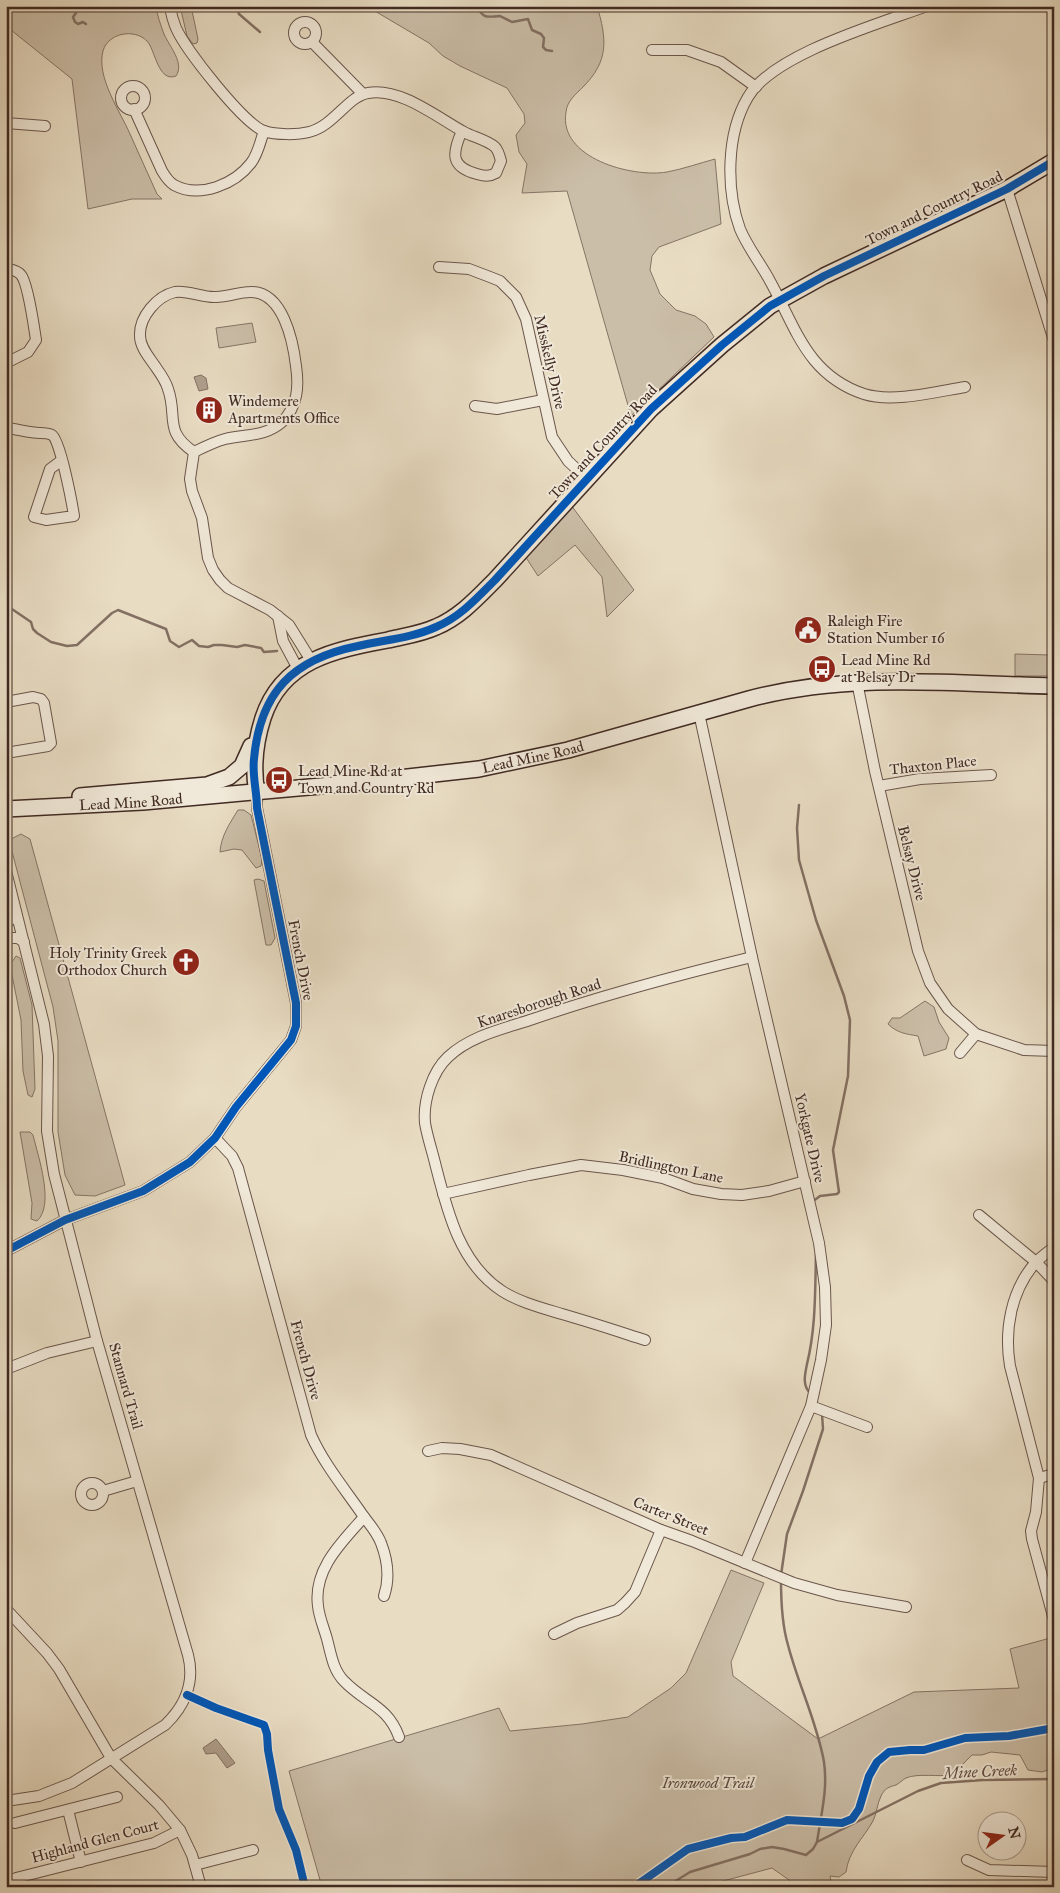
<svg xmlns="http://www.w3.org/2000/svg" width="1060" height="1893" viewBox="0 0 1060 1893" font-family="'IM FELL Great Primer',serif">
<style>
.green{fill:#cbbea8;stroke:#867466}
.water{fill:#af9f8d;stroke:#837063}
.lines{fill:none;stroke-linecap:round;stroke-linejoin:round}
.stream{stroke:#837063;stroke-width:2.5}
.street-casing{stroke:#6a564b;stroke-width:12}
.secondary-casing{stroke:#402a23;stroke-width:18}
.street{stroke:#f0e8d8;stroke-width:10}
.secondary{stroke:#f0e8d8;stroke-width:15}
.cycleway-casing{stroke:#f0e8d8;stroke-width:11}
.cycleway{stroke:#0057b8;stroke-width:8}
.labels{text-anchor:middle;stroke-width:4;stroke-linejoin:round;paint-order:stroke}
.street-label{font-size:15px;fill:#402a23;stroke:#f0e8d8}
.poi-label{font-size:15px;fill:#402a23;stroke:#f0e8d8;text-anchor:start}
.park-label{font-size:15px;font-style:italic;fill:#5c483e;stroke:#f0e8d8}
.water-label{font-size:16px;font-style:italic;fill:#614d43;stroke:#f0e8d8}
</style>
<rect width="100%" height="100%" fill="#e8dcc3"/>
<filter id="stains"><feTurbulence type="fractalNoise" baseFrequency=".004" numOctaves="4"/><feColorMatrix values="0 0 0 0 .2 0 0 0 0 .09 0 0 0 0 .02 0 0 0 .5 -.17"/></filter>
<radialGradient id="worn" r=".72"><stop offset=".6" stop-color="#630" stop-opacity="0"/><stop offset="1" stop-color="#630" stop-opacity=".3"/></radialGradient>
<g class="green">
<path d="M 6,6 L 156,6 C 157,15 161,26 164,34 C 169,46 185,63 176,76 C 158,83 155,49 147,41 C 134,28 108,33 103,51 C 96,77 120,111 130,134 C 139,154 148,174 157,194 L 162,199 L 132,199 L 88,209 L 72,79 L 6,26 Z"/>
<polygon points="180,6 191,6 198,39 197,43 193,44 187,36"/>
<path d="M 357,6 L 597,6 C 607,39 609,61 583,87 C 576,94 567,101 566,112 C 558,158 632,178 667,172 C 683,169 700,163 715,159 L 721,224 L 659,247 L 652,256 L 650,270 L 660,294 L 676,310 L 695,316 L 706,324 L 714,337 L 631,416 L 567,191 L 522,193 L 527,164 L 519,152 L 516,135 L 525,123 L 524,114 L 507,88 L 460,66 L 443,56 L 429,43 L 373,10 Z"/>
<polygon points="252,323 256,342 219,348 216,328"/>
<polygon points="571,505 634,590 607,617 602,577 575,545 538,576 525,556"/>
<polygon points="1015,654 1050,655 1050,676 1015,676"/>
<path d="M 238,810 L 244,810 L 251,815 L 262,859 L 261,866 L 256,868 L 242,850 L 234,849 L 220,852 C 221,836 230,823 238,810 Z"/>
<polygon points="21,834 30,839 125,1185 95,1196 75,1195 65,1175 58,1132 58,1041 53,1007 9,840"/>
<polygon points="258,879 264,881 275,938 271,945 266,945 254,880"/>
<polygon points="16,956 20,958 32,1005 35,1089 32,1097 28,1095 23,1071 21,1020 10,965"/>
<path d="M 925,1001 L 934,1007 L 939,1022 L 949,1038 L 946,1049 L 924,1056 L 918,1036 C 906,1034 897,1033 888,1024 L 892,1018 L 900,1018 Z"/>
<path d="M 20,1132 L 30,1132 L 33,1135 C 38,1156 55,1205 37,1221 L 31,1219 L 32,1203 Z"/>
<path d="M 731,1570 L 764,1583 L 731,1662 L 733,1676 L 818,1739 L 914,1692 L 1019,1688 L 1010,1649 L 1054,1637 L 1054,1768 L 1042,1772 L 1028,1770 L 1020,1755 L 991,1752 L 982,1755 L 972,1755 L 952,1775 C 939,1777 917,1773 906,1778 C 902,1780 900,1783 896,1785 C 889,1787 885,1788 881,1796 C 877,1804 877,1813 873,1821 C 863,1839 849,1850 846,1872 L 839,1877 L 830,1876 L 832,1886 L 829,1887 L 799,1887 L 772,1868 L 708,1885 L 708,1887 L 322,1887 L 289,1771 L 499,1708 L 510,1731 L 582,1724 L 628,1717 L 671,1688 L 686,1673 Z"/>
</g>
<g class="water">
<polygon points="201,375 206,378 208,389 199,391 194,377"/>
<polygon points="216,1739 235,1763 227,1768 216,1753 206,1754 203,1748"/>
</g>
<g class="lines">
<g class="stream">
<polyline points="64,6 68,9 75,10 76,13 73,17 75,22 78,24 83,22 86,24"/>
<polyline points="236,6 239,14 260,32"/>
<path d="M 475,6 C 486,19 484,17 500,16 L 512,22 L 528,19 L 532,30 L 541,34 L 544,38 L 543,47 L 546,50 L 552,51"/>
<polyline points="6,605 31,622 33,629 37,633 51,642 67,646 77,645 112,613 118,610 166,629 170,641 179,647 192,640 199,646 208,647 214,645 222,645 237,647 245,645 261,648 264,652 277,651"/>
<polyline points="799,805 797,828 799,860 816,920 844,996 850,1020 848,1076 833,1150 839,1192 837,1194 820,1196 812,1202"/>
<path d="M 810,1393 C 802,1385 805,1374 807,1364 C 816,1327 815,1291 816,1254"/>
<polyline points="781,1575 787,1534 803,1491 823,1429 822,1414"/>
<path d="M 781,1580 C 781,1601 782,1625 788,1645 C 798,1684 817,1722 824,1762 C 828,1789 821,1815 817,1842"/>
<polyline points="666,1887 690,1872 750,1854 760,1849 772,1847 784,1849 806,1855 813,1849 817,1842 918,1791 941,1783 983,1780 1054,1779"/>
</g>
<g class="street-casing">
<g id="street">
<path d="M 170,6 C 171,13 173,21 176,28 C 185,49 243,123 264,131 C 276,135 297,135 309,132 C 334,126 348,96 368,93 C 400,87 438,118 464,132 C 473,137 487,140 495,147 C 498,150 500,157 501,161 L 496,173 C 489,177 484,176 477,174 C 450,167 452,153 462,131"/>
<path d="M 927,6 C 879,24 773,54 748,97 C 726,134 726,190 740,229 C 748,248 761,264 770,281 C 796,328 807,375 864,394 C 892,403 935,392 965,387"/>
<circle cx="305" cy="33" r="11"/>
<polyline points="312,42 363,94"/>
<polyline points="652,50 687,50 721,62 756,87"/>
<circle cx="133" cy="98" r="12"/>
<path d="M 134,109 L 162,171 C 165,176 169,182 174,185 C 200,199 235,184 251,163 C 258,154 260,142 264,131"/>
<polyline points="6,123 45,126"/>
<polyline points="1007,189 1054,341"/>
<polyline points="439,267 469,269 490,277 500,281 516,297 526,319 552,437 568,461 587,479"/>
<path d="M 6,268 C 11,270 17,270 21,275 C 28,283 34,327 36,340 L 28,352 L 6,363"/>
<polyline points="475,406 497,409 543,400"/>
<path d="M 6,428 C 18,429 28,433 40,433 C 44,433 48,433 52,435 C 60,439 72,503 74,516 L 46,520 L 34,517 L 50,469 L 62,460"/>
<path d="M 194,452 C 163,431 178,417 168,389 C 166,381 160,373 155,366 C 149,357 140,347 140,336 C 139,317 157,296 175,292 C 188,290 203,298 216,297 C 228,297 239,292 250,292 C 283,291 293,341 296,366 C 299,386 298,406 282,422 C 265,437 246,434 225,439 C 214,442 204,447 194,452 L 190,479 L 192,491 L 202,518 L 208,558 L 213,570 L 220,580 L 228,588 L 270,610 L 289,625 L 312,662"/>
<polyline points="278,616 283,641 298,669"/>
<polyline points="857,682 875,771 918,951 930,983 948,1009 976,1034 1024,1050 1054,1051"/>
<polyline points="6,702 33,697 41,699 44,703 51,743 48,746 6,753"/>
<polyline points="699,713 752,957 819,1243 825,1287 826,1325 821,1360 811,1406 745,1563"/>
<polyline points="879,786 920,779 991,775"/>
<path d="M 6,871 L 44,1024 L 48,1056 L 47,1131 L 54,1174 L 97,1341 L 188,1655 C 195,1682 185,1706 165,1725 L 72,1783 L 39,1796 L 6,1801"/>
<polyline points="6,923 13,918 16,912"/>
<polyline points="6,938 18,938 24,942"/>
<polyline points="960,1053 976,1034"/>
<path d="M 215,1138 L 232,1156 L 238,1168 L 311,1435 C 324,1464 344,1488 362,1514 C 369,1524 377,1532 381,1543 C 388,1561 390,1578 384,1596"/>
<polyline points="443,1194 529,1175 581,1165 623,1170 663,1178 693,1189 721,1194 742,1195 769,1191 805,1181"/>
<polyline points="979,1215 1036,1262 1054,1281"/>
<path d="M 1054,1247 C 1048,1252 1041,1257 1036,1262 C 1011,1290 1004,1330 1010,1366 L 1039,1478 L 1036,1512 L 1031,1531 L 1032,1539 L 1054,1620"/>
<polyline points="6,1251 65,1220 143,1191 190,1162 215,1138 236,1107 291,1040 296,1026 296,1003 257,808 257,793"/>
<path d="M 645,1340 C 617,1331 590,1322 562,1314 C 542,1308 519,1302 502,1291 C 459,1263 447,1210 435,1163 C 432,1150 427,1136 425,1123 C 423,1101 432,1072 448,1057 C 470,1036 503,1029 530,1020 C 603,995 678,975 752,957"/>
<polyline points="6,1369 47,1353 97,1341"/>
<polyline points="811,1406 867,1427"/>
<polyline points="428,1451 442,1448 460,1449 491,1455 661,1530 692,1541 794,1583 837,1595 906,1607"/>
<polyline points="1039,1478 1054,1474"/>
<circle cx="92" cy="1494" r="11"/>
<polyline points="103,1491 137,1481"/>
<path d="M 364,1517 C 342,1542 313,1569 318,1606 C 319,1617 324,1628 327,1639 C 331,1654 333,1670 344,1681 C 365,1703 388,1706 399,1737"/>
<polyline points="6,1609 47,1653 59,1669 111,1758 159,1805 180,1830 192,1855 201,1887"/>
<polyline points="554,1634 577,1623 617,1610 625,1603 635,1592 661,1530"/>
<polyline points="68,1810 81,1862"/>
<polyline points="15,1823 117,1797"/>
<polyline points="967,1860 989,1870 1054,1872"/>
<polyline points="195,1865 253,1850"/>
<polyline points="16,1878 154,1843 180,1830"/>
</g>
</g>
<g class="secondary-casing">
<g id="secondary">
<path d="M 257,793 C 252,766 255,743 263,718 C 282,660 334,650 388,640 C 404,636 421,634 436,627 C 460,617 477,598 495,580 L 651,409 L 722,345 L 770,306 L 824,276 L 1007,189 L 1054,161"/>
<polyline points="80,796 207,785 229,777 242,766 251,746"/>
<path id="s1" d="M 6,809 L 143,802 L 354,783 L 479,769 L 568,750 L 749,699 C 849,672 952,684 1054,686"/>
</g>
</g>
<use href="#street" class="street"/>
<use href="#secondary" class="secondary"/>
<g class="cycleway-casing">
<g id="cycleway">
<path d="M 6,1251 L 65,1220 L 143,1191 L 190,1162 L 215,1138 L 236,1107 L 291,1040 L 296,1026 L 296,1003 L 257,808 C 257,792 252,775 254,759 C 260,692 293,659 358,646 C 383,640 412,638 436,627 C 460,617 477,598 495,580 L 651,409 L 722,345 L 770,306 L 824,276 L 1007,189 L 1054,161"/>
<polyline points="187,1695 216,1708 264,1725 267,1734 268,1750 279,1809 296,1850 305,1887"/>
<polyline points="634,1887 688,1849 731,1838 745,1837 787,1820 842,1823 852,1819 859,1809 869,1776 877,1762 889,1752 910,1750 924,1750 965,1738 1009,1736 1054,1728"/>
</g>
</g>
<use href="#cycleway" class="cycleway"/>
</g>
<defs>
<g id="building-disc" transform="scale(1.4375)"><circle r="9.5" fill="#8f2418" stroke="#f0e8d8"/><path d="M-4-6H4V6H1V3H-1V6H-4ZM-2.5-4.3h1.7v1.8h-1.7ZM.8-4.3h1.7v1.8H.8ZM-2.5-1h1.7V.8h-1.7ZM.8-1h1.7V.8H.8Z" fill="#fff"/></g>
<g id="civic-disc" transform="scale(1.4375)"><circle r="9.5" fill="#8f2418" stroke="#f0e8d8"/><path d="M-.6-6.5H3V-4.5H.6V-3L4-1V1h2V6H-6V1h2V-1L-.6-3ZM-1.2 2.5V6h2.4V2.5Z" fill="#fff"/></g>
<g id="bus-disc" transform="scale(1.4375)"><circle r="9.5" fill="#8f2418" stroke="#f0e8d8"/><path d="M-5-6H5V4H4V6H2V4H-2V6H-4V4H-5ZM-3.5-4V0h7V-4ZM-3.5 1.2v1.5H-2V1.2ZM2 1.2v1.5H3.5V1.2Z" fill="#fff"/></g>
<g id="church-disc" transform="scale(1.4375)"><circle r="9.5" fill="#8f2418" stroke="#f0e8d8"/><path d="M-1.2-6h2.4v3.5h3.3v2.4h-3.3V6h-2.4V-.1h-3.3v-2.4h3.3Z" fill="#fff"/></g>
</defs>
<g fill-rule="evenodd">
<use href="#building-disc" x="209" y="410"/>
<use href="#civic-disc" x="808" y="630"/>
<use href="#bus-disc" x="822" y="669"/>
<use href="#bus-disc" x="279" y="780"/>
<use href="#church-disc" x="186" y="962"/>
</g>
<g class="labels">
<g class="street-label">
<text transform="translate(934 208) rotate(-26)" y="5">Town and Country Road</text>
<text transform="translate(550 362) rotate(77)" y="5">Misskelly Drive</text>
<text transform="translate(603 442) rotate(-47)" y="5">Town and Country Road</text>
<text dy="5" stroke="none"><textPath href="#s1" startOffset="530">Lead Mine Road</textPath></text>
<text transform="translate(933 765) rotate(-6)" y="5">Thaxton Place</text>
<text dy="5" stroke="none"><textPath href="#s1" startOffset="125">Lead Mine Road</textPath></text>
<text transform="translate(912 863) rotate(76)" y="5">Belsay Drive</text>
<text transform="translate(301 960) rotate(79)" y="5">French Drive</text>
<text transform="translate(539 1003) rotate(-18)" y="5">Knaresborough Road</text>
<text transform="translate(810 1138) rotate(77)" y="5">Yorkgate Drive</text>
<text transform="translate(671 1167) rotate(12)" y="5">Bridlington Lane</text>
<text transform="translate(306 1360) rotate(75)" y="5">French Drive</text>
<text transform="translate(126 1386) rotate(74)" y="5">Stannard Trail</text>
<text transform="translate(671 1516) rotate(22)" y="5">Carter Street</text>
<text transform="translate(95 1841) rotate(-15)" y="5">Highland Glen Court</text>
</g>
<g class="poi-label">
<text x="228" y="406">Windemere<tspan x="228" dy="17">Apartments Office</tspan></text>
<text x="827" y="626">Raleigh Fire<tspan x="827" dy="17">Station Number 16</tspan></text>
<text x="841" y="665">Lead Mine Rd<tspan x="841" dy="17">at Belsay Dr</tspan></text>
<text x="298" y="776">Lead Mine Rd at<tspan x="298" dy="17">Town and Country Rd</tspan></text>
<text x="167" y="958" text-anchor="end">Holy Trinity Greek<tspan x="167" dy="17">Orthodox Church</tspan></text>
</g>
<g class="park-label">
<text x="708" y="1788">Ironwood Trail</text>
</g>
<g class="water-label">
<text transform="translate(980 1771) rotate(-3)" y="6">Mine Creek</text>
</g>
</g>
<rect width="1060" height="1893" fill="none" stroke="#e8dcc3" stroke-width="25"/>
<rect x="8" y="8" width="1045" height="1878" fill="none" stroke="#402a23" stroke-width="2.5"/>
<rect x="12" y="12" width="1035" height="1868" fill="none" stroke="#402a23"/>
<g transform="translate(1002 1836) rotate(76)"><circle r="24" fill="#f0e8d8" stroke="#aa9c90"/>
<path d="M0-4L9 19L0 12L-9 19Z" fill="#8f2418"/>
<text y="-8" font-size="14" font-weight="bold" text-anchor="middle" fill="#402a23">N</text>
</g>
<rect width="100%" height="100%" filter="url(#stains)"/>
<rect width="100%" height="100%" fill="url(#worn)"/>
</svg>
